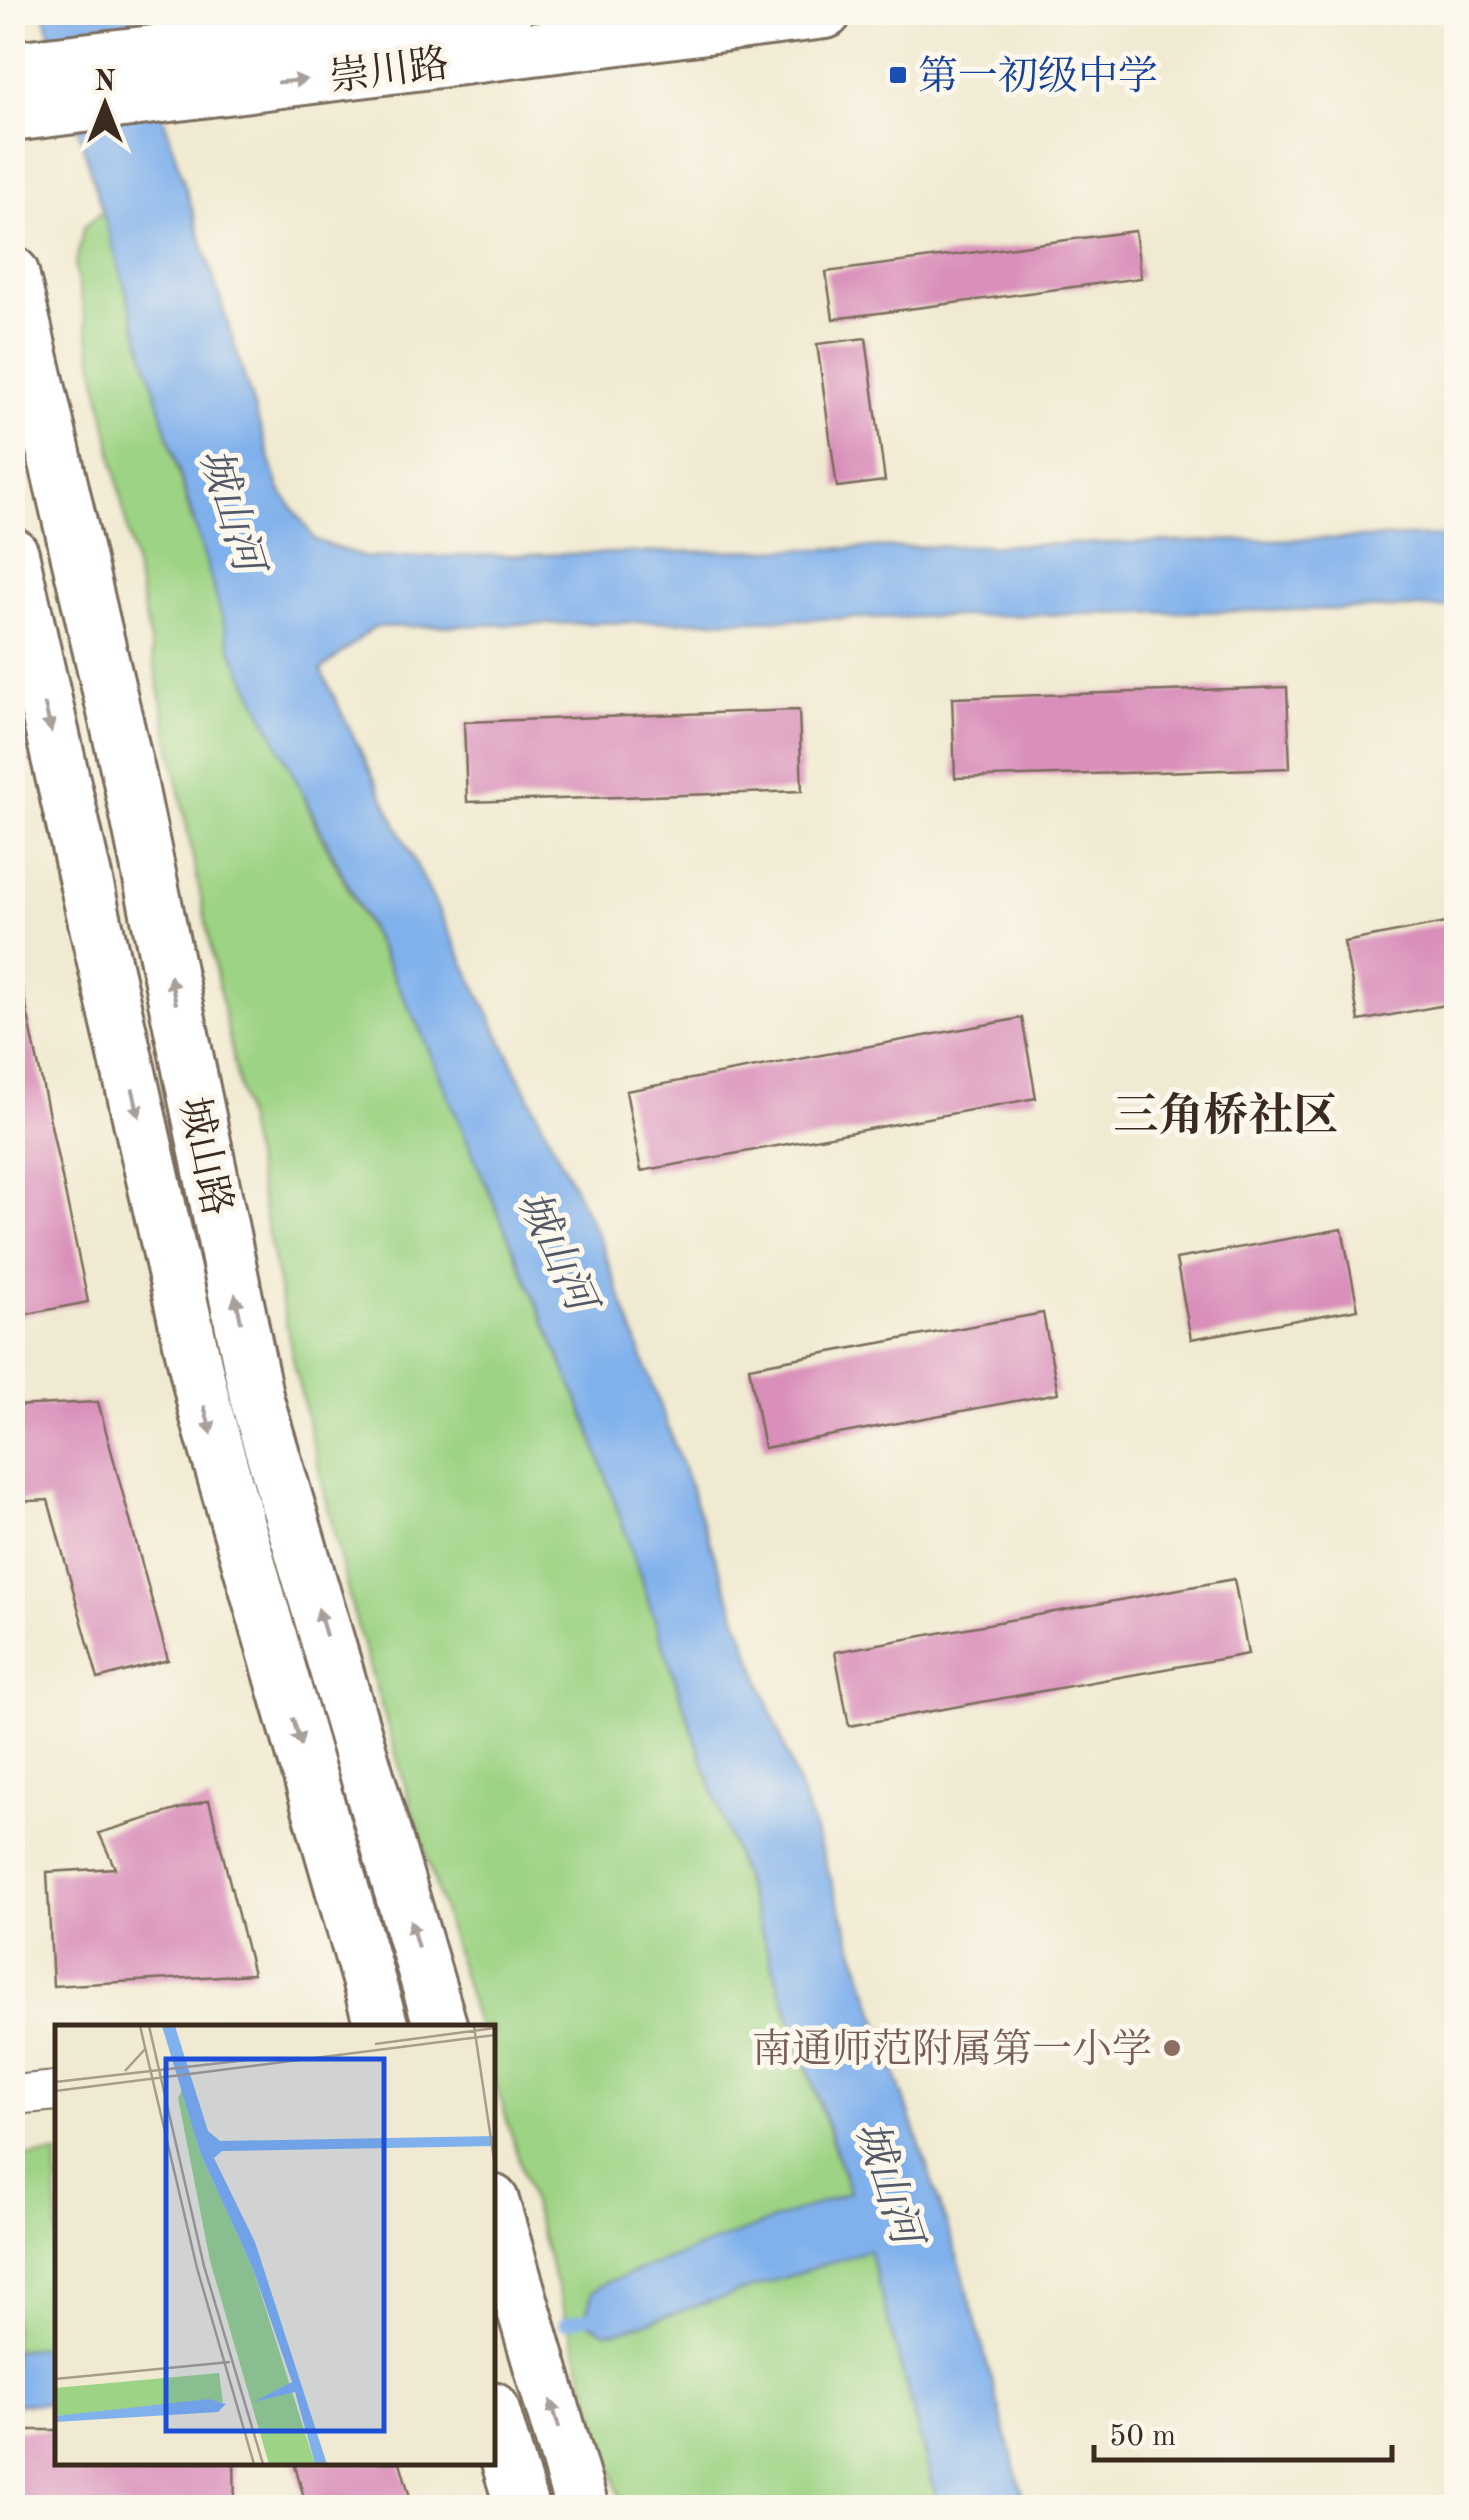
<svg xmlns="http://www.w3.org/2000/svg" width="1469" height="2520" viewBox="0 0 1469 2520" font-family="'Old Standard TT','Noto Serif SC',serif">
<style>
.green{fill:#9dd384;stroke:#6c7e51;stroke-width:2.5}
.water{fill:#80b1ec;stroke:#5e6e85;stroke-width:2.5}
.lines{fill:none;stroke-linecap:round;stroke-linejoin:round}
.stream{stroke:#80b1ec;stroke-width:12}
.building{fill:#d98fba}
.minor-casing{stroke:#7b6d5d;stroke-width:42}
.secondary-casing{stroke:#7b6d5d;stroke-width:58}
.minor{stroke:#fff;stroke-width:38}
.secondary{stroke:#fff;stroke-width:52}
.oneway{fill:#a79f9a}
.transit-dot{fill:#1a4fb4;stroke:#fbf7ec;stroke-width:4}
.education-dot{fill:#8d6e63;stroke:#fbf7ec;stroke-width:4}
.labels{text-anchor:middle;stroke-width:10;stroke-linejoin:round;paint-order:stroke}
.street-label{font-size:40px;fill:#3b2a1e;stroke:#fbf7ec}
.transit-label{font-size:40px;fill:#164399;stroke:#fbf7ec;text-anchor:start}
.education-label{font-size:40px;fill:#785e54;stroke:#fbf7ec;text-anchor:end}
.water-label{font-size:42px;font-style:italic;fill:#535966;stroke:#fbf7ec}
.quarter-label{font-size:45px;font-weight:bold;fill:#3b2a1e;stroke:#fbf7ec}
.inset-road{fill:none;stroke:#a89d8a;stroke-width:2.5}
.view{fill:#1d4ed8;fill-opacity:0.15;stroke:#1d4ed8;stroke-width:5}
.inset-edge{fill:none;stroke:#3b2a1e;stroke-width:5}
</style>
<rect width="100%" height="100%" fill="#fbf7ec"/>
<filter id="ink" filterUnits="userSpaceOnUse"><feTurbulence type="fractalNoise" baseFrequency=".01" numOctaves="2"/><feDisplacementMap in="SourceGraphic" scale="20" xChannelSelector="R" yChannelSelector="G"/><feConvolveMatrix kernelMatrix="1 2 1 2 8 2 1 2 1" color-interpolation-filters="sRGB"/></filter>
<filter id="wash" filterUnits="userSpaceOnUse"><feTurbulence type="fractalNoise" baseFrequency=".0048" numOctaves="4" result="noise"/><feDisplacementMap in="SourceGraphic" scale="40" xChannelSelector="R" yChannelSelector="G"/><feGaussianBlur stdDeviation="2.25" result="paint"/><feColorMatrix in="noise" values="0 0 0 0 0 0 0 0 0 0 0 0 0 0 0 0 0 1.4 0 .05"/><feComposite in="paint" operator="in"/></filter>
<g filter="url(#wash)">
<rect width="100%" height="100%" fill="#f1ead2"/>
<g class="green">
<polygon points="105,209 191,517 316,826 418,1025 588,1423 869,2250 939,2507 623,2507 493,2074 492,2028 478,2027 352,1608 295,1368 75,267 84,227"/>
<polygon points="57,2154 57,2346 13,2350 13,2158"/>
</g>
<g class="water">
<polygon points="44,13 131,13 279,488 315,540 366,558 1456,536 1456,607 374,627 321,670 601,1243 812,1823 963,2274 1026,2507 939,2507 869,2250 620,2331 606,2332 584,2320 593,2291 605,2283 850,2192 588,1423 418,1025 232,651"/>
<polygon points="57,2346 57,2403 13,2404 13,2350"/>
</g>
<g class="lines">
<polyline class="stream" points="565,2323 596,2315"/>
</g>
<g id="blocks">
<g class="building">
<polygon points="1135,231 1141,278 833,319 826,272"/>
<polygon points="866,338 885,481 837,487 817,344"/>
<polygon points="1287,687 1290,768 955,778 952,698"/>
<polygon points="799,710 802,791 467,802 464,722"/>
<polygon points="1456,921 1456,1003 1359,1021 1344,942"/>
<polygon points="12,939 88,1302 12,1317"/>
<polygon points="1022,1018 1036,1098 641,1171 626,1091"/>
<polygon points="1342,1229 1358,1309 1191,1339 1176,1259"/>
<polygon points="1043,1313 1058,1393 764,1448 749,1367"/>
<polygon points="98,1402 168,1660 98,1679 48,1500 12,1502 12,1406"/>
<polygon points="1234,1579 1248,1654 849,1726 835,1652"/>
<polygon points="209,1800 253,1974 53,1986 47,1872 115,1868 99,1833"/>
<polygon points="12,2430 58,2430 58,2462 234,2462 235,2508 12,2508"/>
<polygon points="294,2462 400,2462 413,2508 307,2508"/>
</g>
</g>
</g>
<g filter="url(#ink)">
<use href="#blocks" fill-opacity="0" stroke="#7b6d5d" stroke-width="2.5"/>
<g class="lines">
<g class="minor-casing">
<polyline id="minor" points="12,2095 58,2091"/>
</g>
<g class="secondary-casing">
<g id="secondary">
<polyline points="12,68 506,12"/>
<polyline points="12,115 825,12"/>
<polyline points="12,273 129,776 257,1400 441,2028"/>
<polyline points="12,554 206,1413 382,2028"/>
<polyline points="492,2201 582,2508"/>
<polyline points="492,2408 522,2508"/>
</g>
</g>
<use href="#minor" class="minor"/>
<use href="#secondary" class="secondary"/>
</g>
<defs><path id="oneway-solid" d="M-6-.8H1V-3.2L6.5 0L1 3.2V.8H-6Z" transform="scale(2.5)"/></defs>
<g class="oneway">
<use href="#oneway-solid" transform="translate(292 81) rotate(-6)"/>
<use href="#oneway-solid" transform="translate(48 718) rotate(77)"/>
<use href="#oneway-solid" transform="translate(173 990) rotate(-102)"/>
<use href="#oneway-solid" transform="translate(136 1103) rotate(77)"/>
<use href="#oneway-solid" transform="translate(238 1308) rotate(-102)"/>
<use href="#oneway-solid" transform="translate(208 1420) rotate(75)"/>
<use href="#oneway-solid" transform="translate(322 1622) rotate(-106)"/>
<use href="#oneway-solid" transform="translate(297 1732) rotate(74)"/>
<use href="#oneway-solid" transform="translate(414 1934) rotate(-106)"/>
<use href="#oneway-solid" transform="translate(555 2414) rotate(-106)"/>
</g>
</g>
<rect class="transit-dot" x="888" y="65" width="20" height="20" rx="5"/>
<circle class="education-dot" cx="1172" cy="2048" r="10"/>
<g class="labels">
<g class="street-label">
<text transform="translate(389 69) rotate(-7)" y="14">崇川路</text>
<text transform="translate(207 1156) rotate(78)" y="14">城山路</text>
</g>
<g class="transit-label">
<text x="918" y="89">第一初级中学</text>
</g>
<g class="education-label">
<text x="1152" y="2062">南通师范附属第一小学</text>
</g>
<g class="water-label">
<text transform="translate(233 509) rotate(73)" y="15">城山河</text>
<text transform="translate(558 1250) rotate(65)" y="15">城山河</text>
<text transform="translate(890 2182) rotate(72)" y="15">城山河</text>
</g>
<g class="quarter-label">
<text x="1226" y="1130">三角桥社区</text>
</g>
</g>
<g transform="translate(55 2025)">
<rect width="440" height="440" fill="#f1ead2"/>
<path d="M 127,65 L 146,130 L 198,244 L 260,439 L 214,439 L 155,236 L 123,73 ZM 164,348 L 168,377 L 0,391 L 0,363 Z" fill="#9dd384"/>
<path d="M 107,1 L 120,1 L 153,106 L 165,116 L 440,111 L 440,121 L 167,126 L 159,133 L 200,217 L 272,439 L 260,439 L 240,367 L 198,377 L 237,357 L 198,244 L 146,130 ZM 154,374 L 171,379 L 163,387 L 0,397 L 0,391 Z" fill="#80b1ec"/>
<path class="inset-road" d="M 85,1 L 142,243 L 199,439M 94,1 L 149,241 L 208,439M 419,1 L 440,141M 320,19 L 440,3M 70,46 L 91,23M 0,57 L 201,34M 0,66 L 440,10M 0,354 L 175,337"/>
<path class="view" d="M 111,34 L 329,34 L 329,406 L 111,406 Z"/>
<rect width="440" height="440" class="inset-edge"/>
</g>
<rect width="1469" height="2520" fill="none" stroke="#fbf7ec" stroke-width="50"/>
<g transform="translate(105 105)" stroke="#fbf7ec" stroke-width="8" paint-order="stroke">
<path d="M0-8L18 38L0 25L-18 38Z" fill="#3b2a1e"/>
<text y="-15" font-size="28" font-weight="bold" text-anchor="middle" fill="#3b2a1e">N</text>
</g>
<path d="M1094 2445v15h298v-15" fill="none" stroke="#3b2a1e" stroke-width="5"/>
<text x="1109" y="2445" font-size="30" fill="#3b2a1e" stroke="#fbf7ec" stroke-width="8" paint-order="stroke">50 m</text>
</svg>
